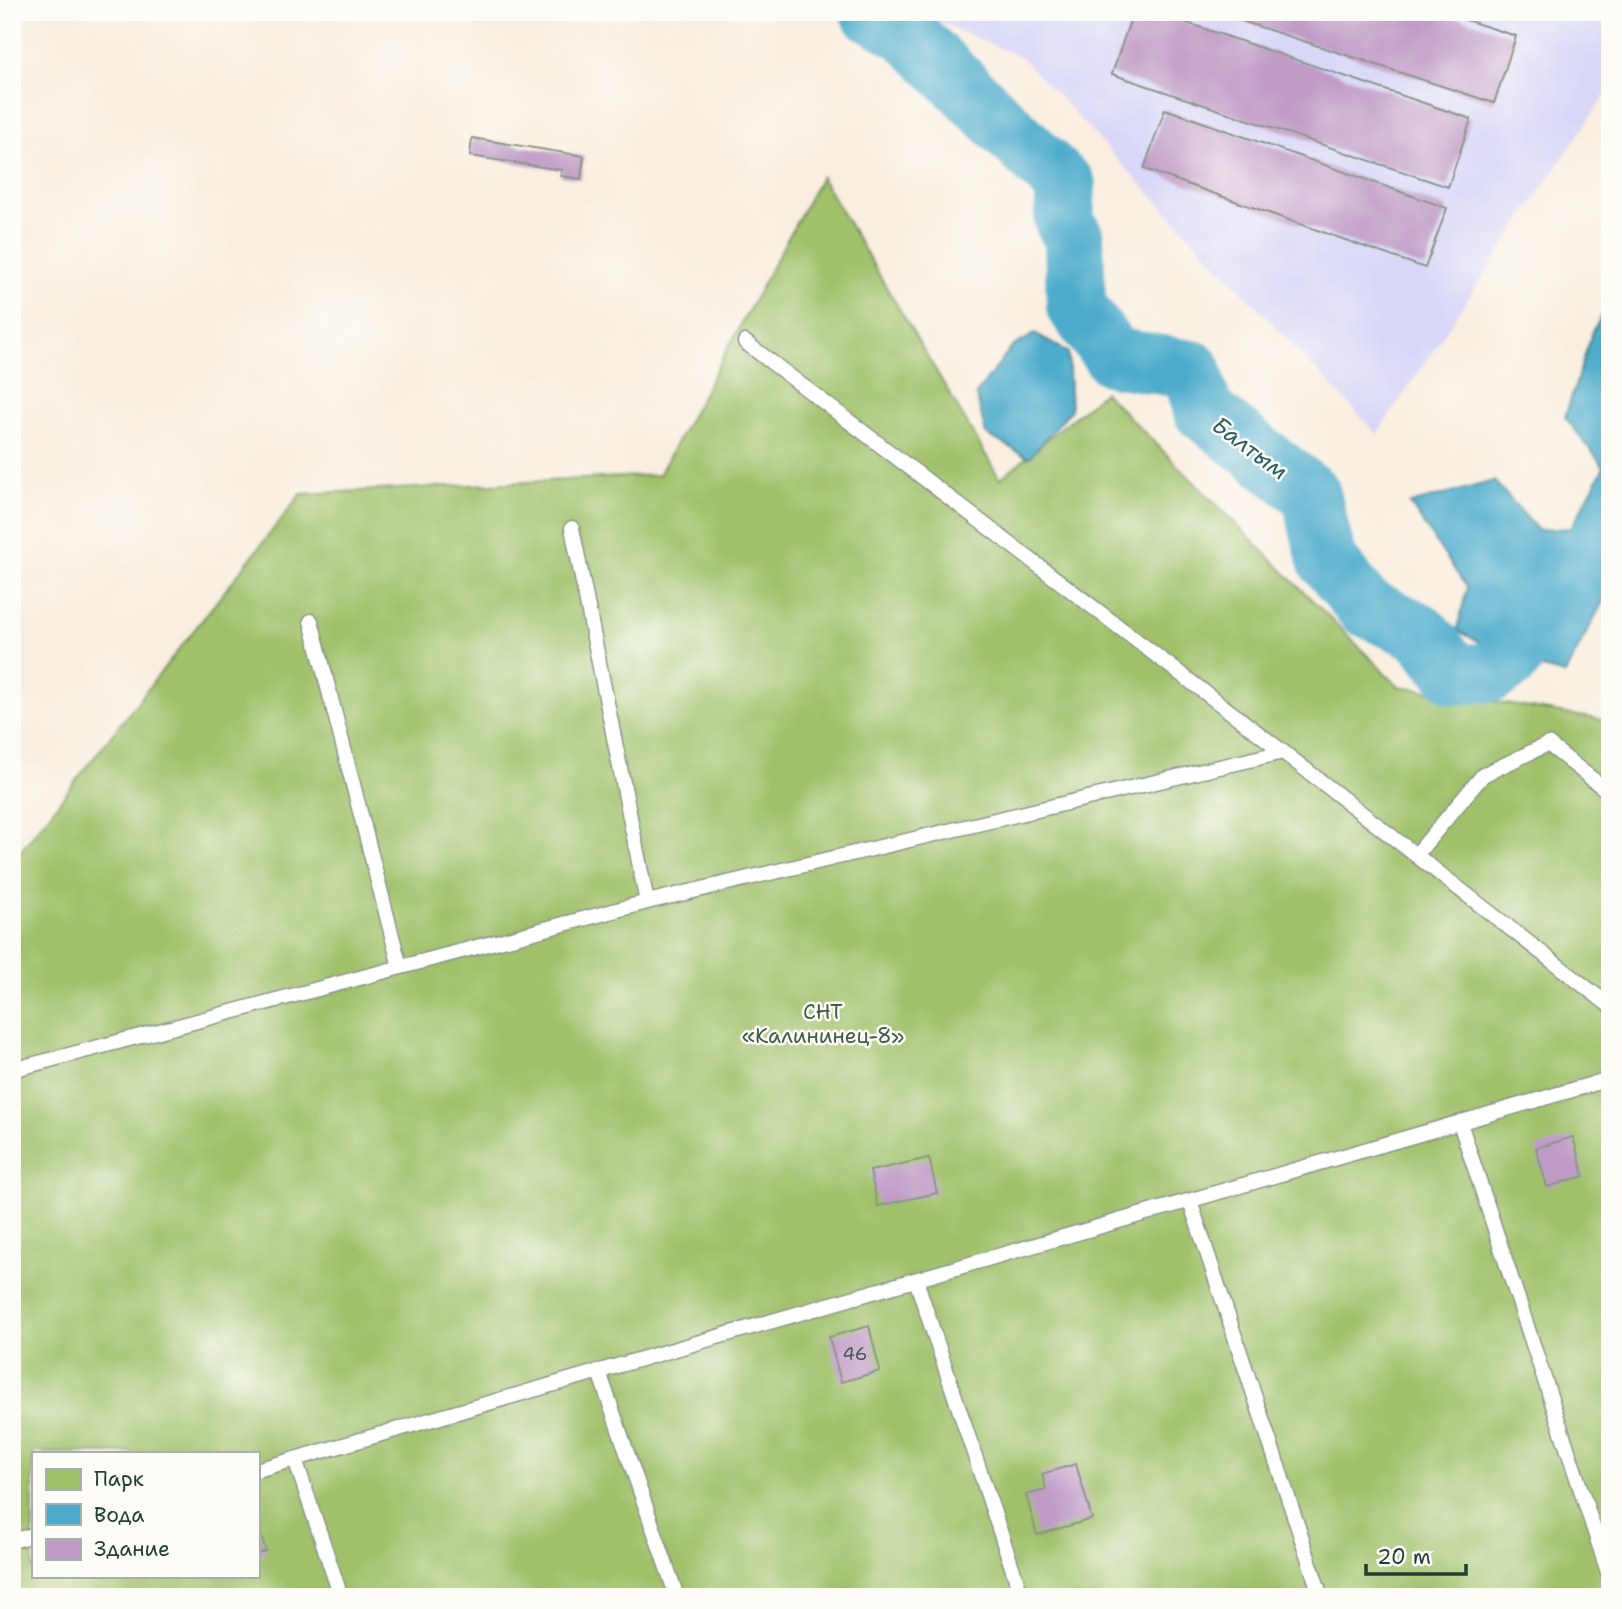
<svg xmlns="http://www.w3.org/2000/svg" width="1622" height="1609" viewBox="0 0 1622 1609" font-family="'Shantell Sans',sans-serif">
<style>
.built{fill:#d8d7f8}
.green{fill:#a0c16a;stroke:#607f4f;stroke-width:2;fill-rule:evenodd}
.water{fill:#4daccc;stroke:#367480;stroke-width:2}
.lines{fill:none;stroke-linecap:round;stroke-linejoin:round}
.river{stroke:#4daccc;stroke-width:60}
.building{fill:#c09bc6}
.service-casing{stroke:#8c968a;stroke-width:17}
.service{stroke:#fff;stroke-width:14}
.labels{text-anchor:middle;stroke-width:5;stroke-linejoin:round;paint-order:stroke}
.number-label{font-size:18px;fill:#475458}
.park-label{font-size:21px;fill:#3f5e42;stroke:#fdfcf7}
.water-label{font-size:23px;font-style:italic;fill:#2d5e62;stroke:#fdfcf7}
</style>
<rect width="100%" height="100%" fill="#fdfcf7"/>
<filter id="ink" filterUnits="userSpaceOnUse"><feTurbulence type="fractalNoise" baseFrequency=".0143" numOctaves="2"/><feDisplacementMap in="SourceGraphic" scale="14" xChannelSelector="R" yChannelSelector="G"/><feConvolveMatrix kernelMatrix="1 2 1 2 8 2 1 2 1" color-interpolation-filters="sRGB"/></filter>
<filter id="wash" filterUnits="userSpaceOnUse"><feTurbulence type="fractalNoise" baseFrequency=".00686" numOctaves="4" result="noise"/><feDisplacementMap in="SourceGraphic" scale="28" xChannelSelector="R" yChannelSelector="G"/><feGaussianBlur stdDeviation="1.57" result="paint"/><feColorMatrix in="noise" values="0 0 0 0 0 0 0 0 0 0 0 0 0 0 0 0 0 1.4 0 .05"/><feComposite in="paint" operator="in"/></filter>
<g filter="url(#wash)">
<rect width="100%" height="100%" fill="#f9eedf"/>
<polygon class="built" points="917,12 1610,12 1610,88 1377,434 1022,58"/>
<path class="green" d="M 821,177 L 1000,479 L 1104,392 L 1398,686 L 1610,721 L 1610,1597 L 12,1597 L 12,862 L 301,494 L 659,475 ZM 33,1453 L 257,1453 L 257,1576 L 33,1576 Z"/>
<g class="water">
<polygon points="1610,301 1610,588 1565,674 1511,660 1457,630 1467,588 1410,504 1494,481 1538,530 1571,528 1604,467 1565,417 1592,333"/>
<polygon points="1035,334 1068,352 1071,410 1029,458 986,434 976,394 1012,347"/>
</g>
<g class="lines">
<polyline class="river" points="870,12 906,32 1066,186 1064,221 1074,238 1076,306 1113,357 1192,370 1203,411 1311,494 1327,560 1365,607 1420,632 1456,675 1493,672 1511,660 1610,525"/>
</g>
<g id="blocks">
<g class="building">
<polygon points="1133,12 1155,12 1471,119 1448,187 1112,74"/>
<polygon points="1214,12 1441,12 1516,36 1494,103"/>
<polygon points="1165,109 1447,208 1425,268 1144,169"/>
<polygon points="472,138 584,156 581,179 561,176 562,170 470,156"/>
<polygon points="1573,1137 1584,1176 1547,1187 1536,1148"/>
<polygon points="929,1158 937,1193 878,1206 870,1171"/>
<polygon points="869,1326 880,1371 841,1382 829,1337"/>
<polygon points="1076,1464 1092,1519 1037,1535 1026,1495 1046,1490 1042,1474"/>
<polygon points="257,1523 266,1551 257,1554"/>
</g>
</g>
</g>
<g filter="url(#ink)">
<use href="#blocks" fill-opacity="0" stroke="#8c968a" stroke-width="2"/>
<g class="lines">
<g class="service-casing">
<g id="service">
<polyline points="745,342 1283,752 1610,1006"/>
<polyline points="572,528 647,902"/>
<polyline points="311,621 400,967"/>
<polyline points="1416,855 1483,775 1548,744 1610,793"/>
<polyline points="12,1070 647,902 1283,752"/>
<polyline points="1460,1123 1610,1578"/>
<polyline points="1190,1201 1321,1597"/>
<polyline points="916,1280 1022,1597"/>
<polyline points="599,1372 677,1597"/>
<polyline points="295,1459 341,1597"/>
<polyline points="257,1470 1610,1079"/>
<polyline points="12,1541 33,1535"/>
</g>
</g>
<use href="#service" class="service"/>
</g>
</g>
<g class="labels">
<g class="number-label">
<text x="855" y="1360">46</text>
</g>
<g class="park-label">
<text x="823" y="1019">СНТ<tspan x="823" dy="24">«Калининец-8»</tspan></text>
</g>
<g class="water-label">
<text transform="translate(1250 448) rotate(37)" y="8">Балтым</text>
</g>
</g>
<rect width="1622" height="1609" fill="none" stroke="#fdfcf7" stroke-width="42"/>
<rect x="32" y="1452" width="228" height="126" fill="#fdfcf7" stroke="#a4b0a9" stroke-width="2"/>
<rect x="46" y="1469" width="35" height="21" fill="#a0c16a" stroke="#a4b0a9" stroke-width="2"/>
<text x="94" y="1486" font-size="21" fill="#1f3d34">Парк</text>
<rect x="46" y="1504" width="35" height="21" fill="#4daccc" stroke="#a4b0a9" stroke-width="2"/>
<text x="94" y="1522" font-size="21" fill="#1f3d34">Вода</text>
<rect x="46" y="1539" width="35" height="21" fill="#c09bc6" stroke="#a4b0a9" stroke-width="2"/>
<text x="94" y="1556" font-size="21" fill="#1f3d34">Здание</text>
<path d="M1366 1564v10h100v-10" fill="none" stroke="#1f3d34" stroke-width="3.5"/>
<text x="1377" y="1564" font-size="21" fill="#1f3d34" stroke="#fdfcf7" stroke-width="5" paint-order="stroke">20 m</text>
</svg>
